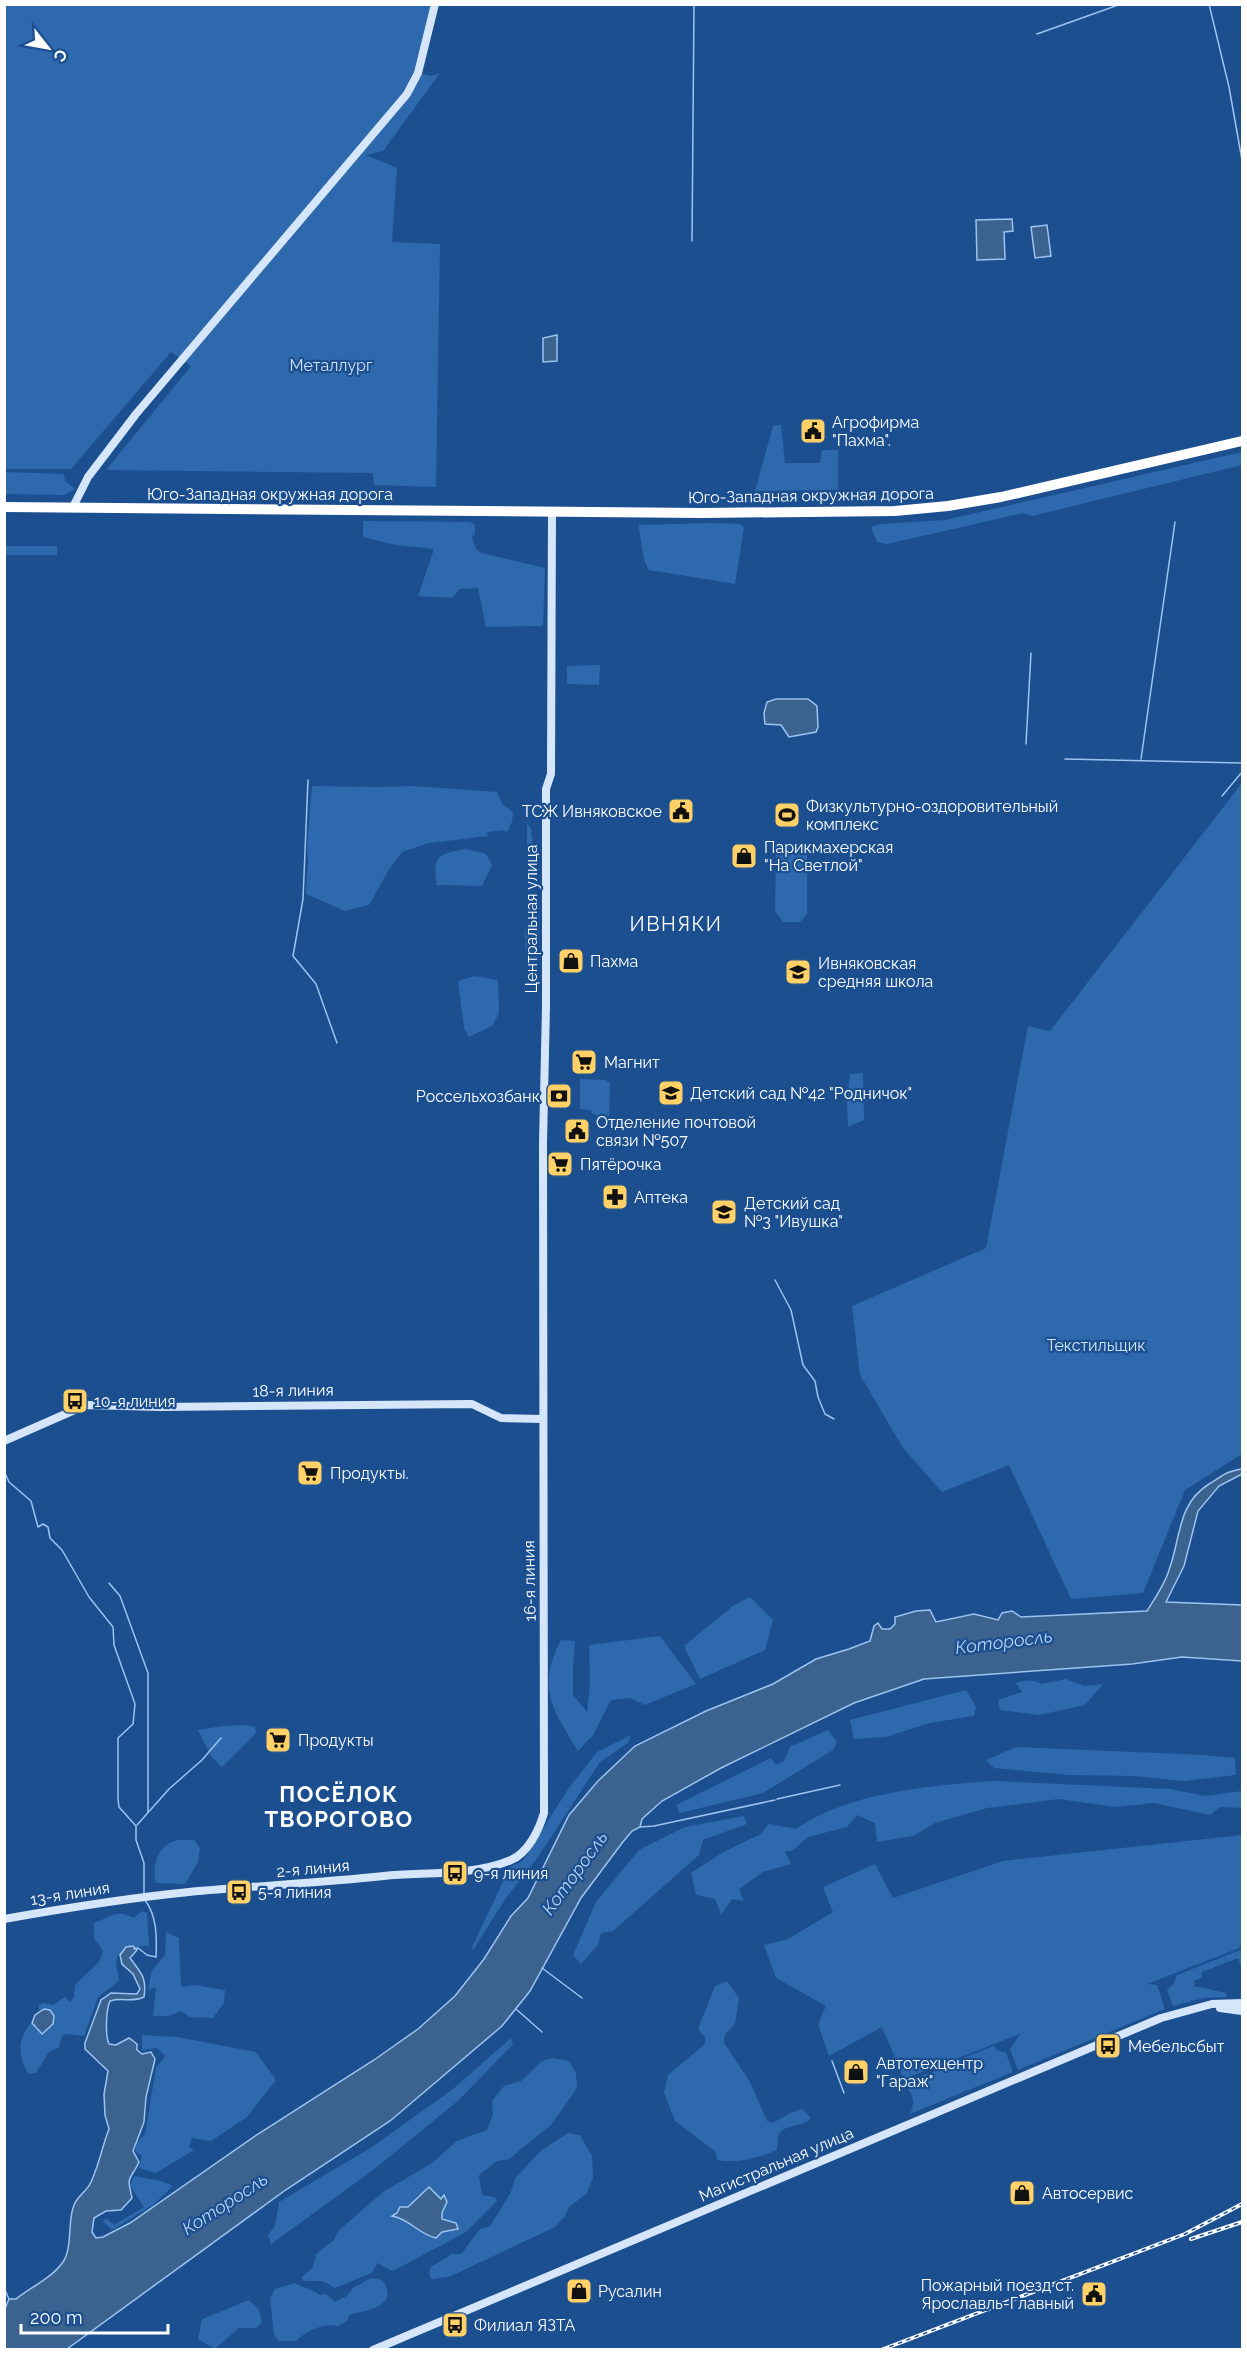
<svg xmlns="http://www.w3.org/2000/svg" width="1247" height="2354" viewBox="0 0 1247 2354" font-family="Raleway,sans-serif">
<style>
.green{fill:#2e69ad}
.water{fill:#3c6290;stroke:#9cc4f0;stroke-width:1.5}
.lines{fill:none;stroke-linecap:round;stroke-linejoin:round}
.stream{stroke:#9cc4f0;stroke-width:1.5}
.secondary{stroke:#d6e6fa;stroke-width:8}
.highway{stroke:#fff;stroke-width:10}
.rail-casing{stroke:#fff;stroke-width:4}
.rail{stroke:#1b4f8f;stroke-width:1.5;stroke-dasharray:4.5;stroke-linecap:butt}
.labels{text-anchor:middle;stroke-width:4.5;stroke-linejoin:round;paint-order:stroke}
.park-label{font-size:16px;fill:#cfe3fa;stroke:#1b4f8f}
.poi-label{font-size:16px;fill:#fff;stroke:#1b4f8f;text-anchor:start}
.street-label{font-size:16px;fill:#fff;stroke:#1b4f8f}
.water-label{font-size:18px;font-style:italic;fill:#b5d3f5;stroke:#1b4f8f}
.quarter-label{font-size:20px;letter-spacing:1.5px;fill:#fff;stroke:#1b4f8f}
.district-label{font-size:22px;font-weight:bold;letter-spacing:1.5px;fill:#fff;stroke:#1b4f8f}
</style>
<rect width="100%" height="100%" fill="#1b4f8f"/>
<g class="green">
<polygon points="5,5 435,5 419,73 430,76 440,73 383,151 366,155 397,168 392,242 440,244 436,487 374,485 373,473 106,470 191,366 171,352 71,469 5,469"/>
<polygon points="781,425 785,463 820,463 822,450 838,450 838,490 755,491 773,426"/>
<polygon points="1242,452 1242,465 1032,516 1024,513 887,544 877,542 871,527 880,524 945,520"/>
<polygon points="5,472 64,474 65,481 75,489 64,495 5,494"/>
<polygon points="363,521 469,522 475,524 475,534 472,537 476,549 481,553 545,568 543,626 486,627 478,588 460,589 452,598 418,596 434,549 396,545 363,537"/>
<path d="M 711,523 L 741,524 L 744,528 L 735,584 L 649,570 C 641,557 642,540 638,525 Z"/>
<rect x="5" y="546" width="52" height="9"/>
<polygon points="600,665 599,685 567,684 567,666"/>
<polygon points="1242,783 1242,1454 1185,1490 1143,1593 1071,1599 1009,1465 942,1492 903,1448 860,1375 852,1306 986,1248 1028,1026 1050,1031"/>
<polygon points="312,786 380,787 413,786 497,792 502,804 513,812 512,822 507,832 503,830 487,832 488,836 429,843 402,852 388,871 369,905 345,911 306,894 308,859 307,847"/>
<polygon points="527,823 531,829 536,874 535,886 530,887 527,875"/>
<polygon points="787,842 801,845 807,852 807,914 800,922 783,922 775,911 776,855 779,848"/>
<path d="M 466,849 L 486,854 L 492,865 L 482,886 L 437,885 C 432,855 438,854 466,849 Z"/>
<polygon points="537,924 539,930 537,959 526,961 525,931 528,925"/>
<polygon points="474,976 498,980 499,1013 492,1026 469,1037 464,1028 458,981"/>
<polygon points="863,1073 864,1120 848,1127 847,1101 850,1074"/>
<polygon points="580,1079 605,1080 610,1083 609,1116 600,1117 592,1113 591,1110 580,1109"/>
<polygon points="750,1597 773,1620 765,1650 700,1679 684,1646 734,1605"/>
<path d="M 660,1636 L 696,1684 L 645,1705 L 630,1698 L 611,1700 L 593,1735 L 578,1751 C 553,1709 536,1689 561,1640 L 575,1641 L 573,1668 L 573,1695 L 587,1712 L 590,1684 L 589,1645 Z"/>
<path d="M 1066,1679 L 1084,1686 L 1103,1684 L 1085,1705 L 1039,1715 L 1000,1710 L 998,1700 L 1022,1692 L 1016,1683 C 1023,1680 1034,1679 1041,1684 Z"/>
<polygon points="966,1690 976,1707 974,1716 929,1723 886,1737 854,1739 850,1720"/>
<polygon points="248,1725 255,1727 256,1733 222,1767 211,1756 198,1730 223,1726"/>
<polygon points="828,1730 837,1742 833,1750 763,1793 680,1813 676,1805 771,1758 776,1765 784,1761 790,1747"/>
<polygon points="631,1735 628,1743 600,1762 538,1857 506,1898 473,1950 472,1947 510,1867 523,1861 568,1789 597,1752"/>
<polygon points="1016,1747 1204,1755 1235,1758 1236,1775 1184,1781 1133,1776 1069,1775 994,1768 986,1760"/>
<path d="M 995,1781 L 1170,1789 L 1205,1796 L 1242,1791 L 1242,1808 L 1220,1807 L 1210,1815 L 1154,1803 L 1116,1807 L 1059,1799 L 987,1808 L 935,1823 L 913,1836 L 877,1842 L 875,1823 L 857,1815 L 847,1827 L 808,1837 L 793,1850 L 785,1852 L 791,1864 L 763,1872 L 739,1889 L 744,1901 L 732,1899 L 721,1915 L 715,1899 L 696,1895 L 691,1873 L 725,1851 L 761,1834 L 768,1824 L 796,1829 C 848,1792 934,1785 995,1781 Z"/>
<polygon points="744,1816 747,1824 703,1840 699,1855 613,1931 601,1933 598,1945 581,1964 573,1955 596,1902 639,1850 685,1827"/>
<polygon points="1242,1835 1242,1947 1147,1984 1157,1985 1165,2009 1018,2070 1010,2049 1020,2034 904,2079 882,2027 829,2056 818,2024 826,2006 776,1978 764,1945 788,1939 833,1912 823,1887 875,1864 893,1898 1003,1861"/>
<path d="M 194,1840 L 200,1848 L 198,1862 L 185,1884 L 156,1883 C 152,1868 156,1847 174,1841 C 179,1839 188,1840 194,1840 Z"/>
<path d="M 142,1911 L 147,1913 L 149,1946 C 139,1946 118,1947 116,1962 C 116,1967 119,1975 119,1981 L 98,1997 L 84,2036 L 66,2034 L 62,2036 L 59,2047 L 49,2052 L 36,2073 L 28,2074 C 18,2054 17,2042 30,2024 L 32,2023 L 36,2030 L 44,2009 L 39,2010 L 39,2005 L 43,2003 L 53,2005 L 65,1997 L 70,2002 L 74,1997 L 75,1985 L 99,1962 L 103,1951 L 94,1938 L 94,1923 L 115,1914 L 124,1914 L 134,1918 Z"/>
<polygon points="166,1932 179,1938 181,1987 195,1985 225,1990 224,2003 213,2018 190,2017 181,2011 168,2016 153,2016 156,1987 148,1990 152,1970 165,1955"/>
<polygon points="1240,1950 1242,1953 1242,1969 1238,1958 1202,1972 1202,1977 1194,1981 1194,1986 1226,1993 1227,1997 1204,1998 1173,2006 1167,1990 1174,1983 1177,1975"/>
<path d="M 727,1981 L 739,1998 L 735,2024 L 725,2034 L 724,2043 L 750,2082 L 767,2121 L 773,2123 L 790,2113 L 802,2109 L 811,2118 C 804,2127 784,2124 779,2134 C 777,2138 778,2145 777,2150 C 759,2158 736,2164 717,2160 L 716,2152 L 675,2121 L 664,2092 L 668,2075 L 705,2044 L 705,2037 L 698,2029 L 715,1986 Z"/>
<polygon points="142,2035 177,2037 256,2052 276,2080 247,2117 211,2141 192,2138 189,2147 194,2150 156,2173 139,2168 142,2156 135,2151 137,2143 145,2134 156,2068 165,2056 157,2048 142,2050"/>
<polygon points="511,2038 513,2044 459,2100 372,2171 271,2244 268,2235 275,2226 279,2202 372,2147 453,2089"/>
<path d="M 994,2046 L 997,2050 L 1006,2053 L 1013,2072 L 910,2114 C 918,2096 910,2097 905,2081 C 921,2075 936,2072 952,2065 L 953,2062 Z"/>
<polygon points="553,2058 569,2061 576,2073 577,2088 551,2125 509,2159 497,2161 479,2175 482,2195 495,2197 497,2201 466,2232 393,2271 377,2263 372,2273 335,2288 322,2281 304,2281 301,2278 313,2267 316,2254 334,2240 338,2231 383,2192 432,2163 457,2141 487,2130 493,2115 492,2101 504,2086 521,2081 542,2061"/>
<polygon points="568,2133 580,2135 592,2156 593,2178 586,2194 569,2207 565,2216 555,2227 449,2277 431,2279 429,2273 431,2267 452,2254 461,2254 480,2229 490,2226 511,2192 515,2178 542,2150"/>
<polygon points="134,2176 161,2181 173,2186 153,2205 112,2230 103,2222 106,2218 114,2225 144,2207 130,2186"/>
<path d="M 371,2278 C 379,2279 383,2279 386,2287 C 395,2308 363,2311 349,2315 L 347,2321 L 338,2326 C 323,2323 307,2331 296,2341 L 279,2341 L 274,2335 L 270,2298 L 275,2289 L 295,2283 C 303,2288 312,2289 320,2295 L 326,2294 L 335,2302 L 347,2296 L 353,2288 Z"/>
<polygon points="249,2300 259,2310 262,2322 256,2328 239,2328 215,2349 198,2339 202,2319"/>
</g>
<g class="water">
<polygon points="1012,219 1013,231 1004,232 1005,259 977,260 976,220"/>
<polygon points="1047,225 1051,256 1035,258 1031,227"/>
<polygon points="557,335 557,361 543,362 543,338"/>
<polygon points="776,699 808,699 817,706 818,727 816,732 789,737 781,725 765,724 764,713 767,702"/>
<path d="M 1242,1469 L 1242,1474 L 1219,1486 L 1198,1511 L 1184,1566 L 1166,1602 L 1242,1605 L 1242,1661 L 1182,1657 L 1132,1664 L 924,1679 L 854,1703 L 721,1768 L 662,1801 L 642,1819 L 640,1827 L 632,1831 L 622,1843 L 581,1898 L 530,1991 L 502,2026 L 390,2121 L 287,2189 L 67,2349 L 5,2349 L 5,2309 L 9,2299 L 16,2299 C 31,2287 52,2278 63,2262 C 72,2250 68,2223 73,2208 C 76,2196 87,2192 91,2182 C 99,2165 102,2147 109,2129 L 105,2115 L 104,2094 L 108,2071 L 85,2049 L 85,2043 L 101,2000 L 111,1993 L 137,1994 L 140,1989 L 133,1974 L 122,1964 L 120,1955 L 126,1947 L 133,1946 L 137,1950 L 130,1958 C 141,1973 147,1977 144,1997 C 132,2003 122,1997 110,2001 C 106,2010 105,2035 109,2044 L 116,2045 L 129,2038 L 137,2044 L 137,2050 L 142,2054 L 151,2052 L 155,2059 L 146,2097 L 144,2122 L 133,2151 L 139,2162 C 130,2182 126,2173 132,2198 L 121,2210 L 106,2211 L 94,2218 L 92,2232 L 96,2238 L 103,2237 L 130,2223 L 258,2134 L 374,2060 L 418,2029 L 455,1996 L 484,1959 L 511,1916 L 528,1898 L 569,1815 L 598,1781 L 635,1746 L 706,1711 L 773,1684 L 816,1659 L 849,1649 L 870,1641 L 874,1626 L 878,1623 L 882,1629 L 890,1629 L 895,1624 L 895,1617 L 916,1611 L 930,1610 L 936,1622 L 974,1614 L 998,1620 L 1002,1613 L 1012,1611 L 1021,1617 L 1147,1611 C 1155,1598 1165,1584 1169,1570 C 1181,1538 1177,1504 1209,1484 C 1224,1475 1224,1472 1242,1469 Z"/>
<polygon points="44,2009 50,2010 54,2016 53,2024 42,2034 32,2023 35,2015"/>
<path d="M 429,2187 L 441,2199 L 444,2195 L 447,2202 L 442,2213 L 442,2219 L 456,2223 L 458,2229 L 442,2232 L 436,2238 C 418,2234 410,2219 392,2216 L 397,2213 L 400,2207 L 408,2207 Z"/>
</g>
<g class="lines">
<g class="stream">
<polyline points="1209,4 1229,87 1242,160"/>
<polyline points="1037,34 1121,4"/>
<polyline points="692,241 694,4"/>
<polyline points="1026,744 1031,653"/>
<polyline points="1065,759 1242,763"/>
<polyline points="1141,759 1175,522"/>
<polyline points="308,780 303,899 293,956 316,984 337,1043"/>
<polyline points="1222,796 1242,772"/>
<polyline points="775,1280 791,1310 803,1365 815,1381 818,1397 825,1414 834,1419"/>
<polyline points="4,1471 9,1482 31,1501 38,1527 43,1524 48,1527 50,1538 62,1550 89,1597 113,1627 114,1645 135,1704 133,1724 118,1738 118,1799 119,1807 136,1826 136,1840 144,1863 144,1893"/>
<polyline points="109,1583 120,1596 148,1673 148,1812"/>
<polyline points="777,1799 840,1785"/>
<polyline points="137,1825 169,1789 202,1760 221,1738"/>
<polyline points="640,1827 654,1826 775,1800"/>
<path d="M 134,1949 L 138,1948 L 147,1955 L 156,1957 C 157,1937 157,1916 145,1900"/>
<polyline points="542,1968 582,1998"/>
<polyline points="516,2009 542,2032"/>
<polyline points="832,2061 844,2093"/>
<polyline points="4,2288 9,2299"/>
</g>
<g class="secondary">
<polyline points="73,507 88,477 136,414 407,94 418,73 435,4"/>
<polyline points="4,1441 86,1405 160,1407 472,1404 501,1418 542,1419"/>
<path d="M 4,1919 C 66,1908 127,1898 189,1892 C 254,1886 319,1883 384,1876 C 423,1872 474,1876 511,1860 C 528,1853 539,1830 544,1813 L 543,1144 L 546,1006 L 546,789 L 551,774 L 552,511"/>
<polyline points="1220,2008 1242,2011"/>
<polyline points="373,2350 1161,2018 1212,2004 1242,2003"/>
</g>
<polyline class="highway" points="4,507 702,513 895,511 948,506 1001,497 1242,441"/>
<g class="rail-casing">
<g id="rail">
<polyline points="1191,2239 1242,2222"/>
<polyline points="881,2350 1185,2234 1242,2204"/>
</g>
</g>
<use href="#rail" class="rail"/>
</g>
<defs>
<g id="civic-square" transform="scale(1.35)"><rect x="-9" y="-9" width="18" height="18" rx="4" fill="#ffd166" stroke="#1b4f8f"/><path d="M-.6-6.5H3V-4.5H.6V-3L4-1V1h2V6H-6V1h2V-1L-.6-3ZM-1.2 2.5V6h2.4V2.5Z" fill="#111"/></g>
<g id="stadium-square" transform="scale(1.35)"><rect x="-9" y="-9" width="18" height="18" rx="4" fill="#ffd166" stroke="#1b4f8f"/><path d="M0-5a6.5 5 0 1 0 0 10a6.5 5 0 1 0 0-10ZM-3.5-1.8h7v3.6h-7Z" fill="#111"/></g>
<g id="shop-square" transform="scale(1.35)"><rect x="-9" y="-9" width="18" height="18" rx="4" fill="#ffd166" stroke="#1b4f8f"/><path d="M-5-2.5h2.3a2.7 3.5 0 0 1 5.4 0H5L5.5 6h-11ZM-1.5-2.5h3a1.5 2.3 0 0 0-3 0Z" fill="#111"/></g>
<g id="school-square" transform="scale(1.35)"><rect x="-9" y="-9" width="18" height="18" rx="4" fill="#ffd166" stroke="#1b4f8f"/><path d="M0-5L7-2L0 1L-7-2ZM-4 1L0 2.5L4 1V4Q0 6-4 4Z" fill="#111"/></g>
<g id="supermarket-square" transform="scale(1.35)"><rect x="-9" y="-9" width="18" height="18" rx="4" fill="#ffd166" stroke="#1b4f8f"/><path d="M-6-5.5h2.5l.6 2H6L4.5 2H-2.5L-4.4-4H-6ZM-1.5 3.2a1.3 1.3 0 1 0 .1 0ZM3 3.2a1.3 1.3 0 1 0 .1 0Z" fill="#111"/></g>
<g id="bank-square" transform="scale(1.35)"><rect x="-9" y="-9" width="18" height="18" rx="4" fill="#ffd166" stroke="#1b4f8f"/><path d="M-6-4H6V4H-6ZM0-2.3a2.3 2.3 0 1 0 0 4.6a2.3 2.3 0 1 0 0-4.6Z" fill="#111"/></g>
<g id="pharmacy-square" transform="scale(1.35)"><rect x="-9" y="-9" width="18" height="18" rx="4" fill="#ffd166" stroke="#1b4f8f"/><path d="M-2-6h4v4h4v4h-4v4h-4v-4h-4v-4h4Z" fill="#111"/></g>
<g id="bus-square" transform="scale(1.35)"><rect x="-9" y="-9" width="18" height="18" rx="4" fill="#ffd166" stroke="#1b4f8f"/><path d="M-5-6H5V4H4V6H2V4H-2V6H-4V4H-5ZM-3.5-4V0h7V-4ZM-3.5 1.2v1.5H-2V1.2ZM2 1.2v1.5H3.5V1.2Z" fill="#111"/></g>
</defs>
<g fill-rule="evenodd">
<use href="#civic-square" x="813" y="431"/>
<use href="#civic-square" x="681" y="811"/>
<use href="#stadium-square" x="787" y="815"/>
<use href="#shop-square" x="744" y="856"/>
<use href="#shop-square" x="571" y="961"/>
<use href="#school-square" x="798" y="972"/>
<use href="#supermarket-square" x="584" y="1062"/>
<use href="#school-square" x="671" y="1093"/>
<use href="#bank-square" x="559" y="1096"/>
<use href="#civic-square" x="577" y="1131"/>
<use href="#supermarket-square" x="560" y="1164"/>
<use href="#pharmacy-square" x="615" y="1197"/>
<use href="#school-square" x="724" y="1212"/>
<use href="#bus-square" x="75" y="1401"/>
<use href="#supermarket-square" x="310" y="1473"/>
<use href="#supermarket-square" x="278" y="1740"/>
<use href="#bus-square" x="455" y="1873"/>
<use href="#bus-square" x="239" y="1892"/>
<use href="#bus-square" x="1108" y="2046"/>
<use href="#shop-square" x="856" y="2072"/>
<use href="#shop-square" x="1022" y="2193"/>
<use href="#shop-square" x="579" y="2291"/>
<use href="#civic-square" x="1094" y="2294"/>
<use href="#bus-square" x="455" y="2325"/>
</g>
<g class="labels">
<g class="park-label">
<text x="331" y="371">Металлург</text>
<text x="1096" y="1351">Текстильщик</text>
</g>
<g class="poi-label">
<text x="832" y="428">Агрофирма<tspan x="832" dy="18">"Пахма".</tspan></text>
<text x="806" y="812">Физкультурно-оздоровительный<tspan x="806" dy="18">комплекс</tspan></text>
<text x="662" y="817" text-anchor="end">ТСЖ Ивняковское</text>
<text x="764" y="853">Парикмахерская<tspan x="764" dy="18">"На Светлой"</tspan></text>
<text x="590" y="967">Пахма</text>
<text x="818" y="969">Ивняковская<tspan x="818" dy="18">средняя школа</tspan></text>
<text x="604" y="1068">Магнит</text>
<text x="690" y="1099">Детский сад №42 "Родничок"</text>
<text x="540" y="1102" text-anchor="end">Россельхозбанк</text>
<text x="596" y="1128">Отделение почтовой<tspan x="596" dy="18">связи №507</tspan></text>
<text x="580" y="1170">Пятёрочка</text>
<text x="634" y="1203">Аптека</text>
<text x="744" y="1209">Детский сад<tspan x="744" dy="18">№3 "Ивушка"</tspan></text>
<text x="94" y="1407">10-я линия</text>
<text x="330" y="1479">Продукты.</text>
<text x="298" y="1746">Продукты</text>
<text x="474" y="1879">9-я линия</text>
<text x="258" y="1898">5-я линия</text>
<text x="1128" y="2052">Мебельсбыт</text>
<text x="876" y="2069">Автотехцентр<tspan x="876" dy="18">"Гараж"</tspan></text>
<text x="1042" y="2199">Автосервис</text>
<text x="1074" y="2291" text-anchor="end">Пожарный поезд ст.<tspan x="1074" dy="18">Ярославль-Главный</tspan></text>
<text x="598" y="2297">Русалин</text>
<text x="474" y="2331">Филиал ЯЗТА</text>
</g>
<g class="street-label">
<text x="270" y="500">Юго-Западная окружная дорога</text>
<text transform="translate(811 495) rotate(-1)" y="6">Юго-Западная окружная дорога</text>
<text transform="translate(531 919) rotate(-90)" y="6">Центральная улица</text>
<text transform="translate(293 1390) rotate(-1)" y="6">18-я линия</text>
<text transform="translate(529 1581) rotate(-91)" y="6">16-я линия</text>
<text transform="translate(313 1868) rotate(-5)" y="6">2-я линия</text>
<text transform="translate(70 1893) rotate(-9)" y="6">13-я линия</text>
<text transform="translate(776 2164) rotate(-23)" y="6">Магистральная улица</text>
</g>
<g class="water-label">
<text transform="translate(1004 1642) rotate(-7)" y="6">Которосль</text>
<text transform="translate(575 1873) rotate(-54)" y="6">Которосль</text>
<text transform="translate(225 2204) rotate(-33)" y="6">Которосль</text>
</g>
<g class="quarter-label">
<text x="676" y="931">ИВНЯКИ</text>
</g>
<g class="district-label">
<text x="339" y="1802">ПОСЁЛОК<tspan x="339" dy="25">ТВОРОГОВО</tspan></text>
</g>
</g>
<rect width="1247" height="2354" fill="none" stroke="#ffffff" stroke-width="12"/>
<g transform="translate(48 48) rotate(121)" stroke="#1b4f8f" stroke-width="4.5" paint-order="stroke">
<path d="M0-4.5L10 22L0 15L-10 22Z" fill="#ffffff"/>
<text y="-9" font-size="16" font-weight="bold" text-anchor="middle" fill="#ffffff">С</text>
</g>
<path d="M21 2324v9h147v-9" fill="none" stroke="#ffffff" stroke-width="3"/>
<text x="30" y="2324" font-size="18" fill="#ffffff" stroke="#1b4f8f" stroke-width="4.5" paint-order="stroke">200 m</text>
</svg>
